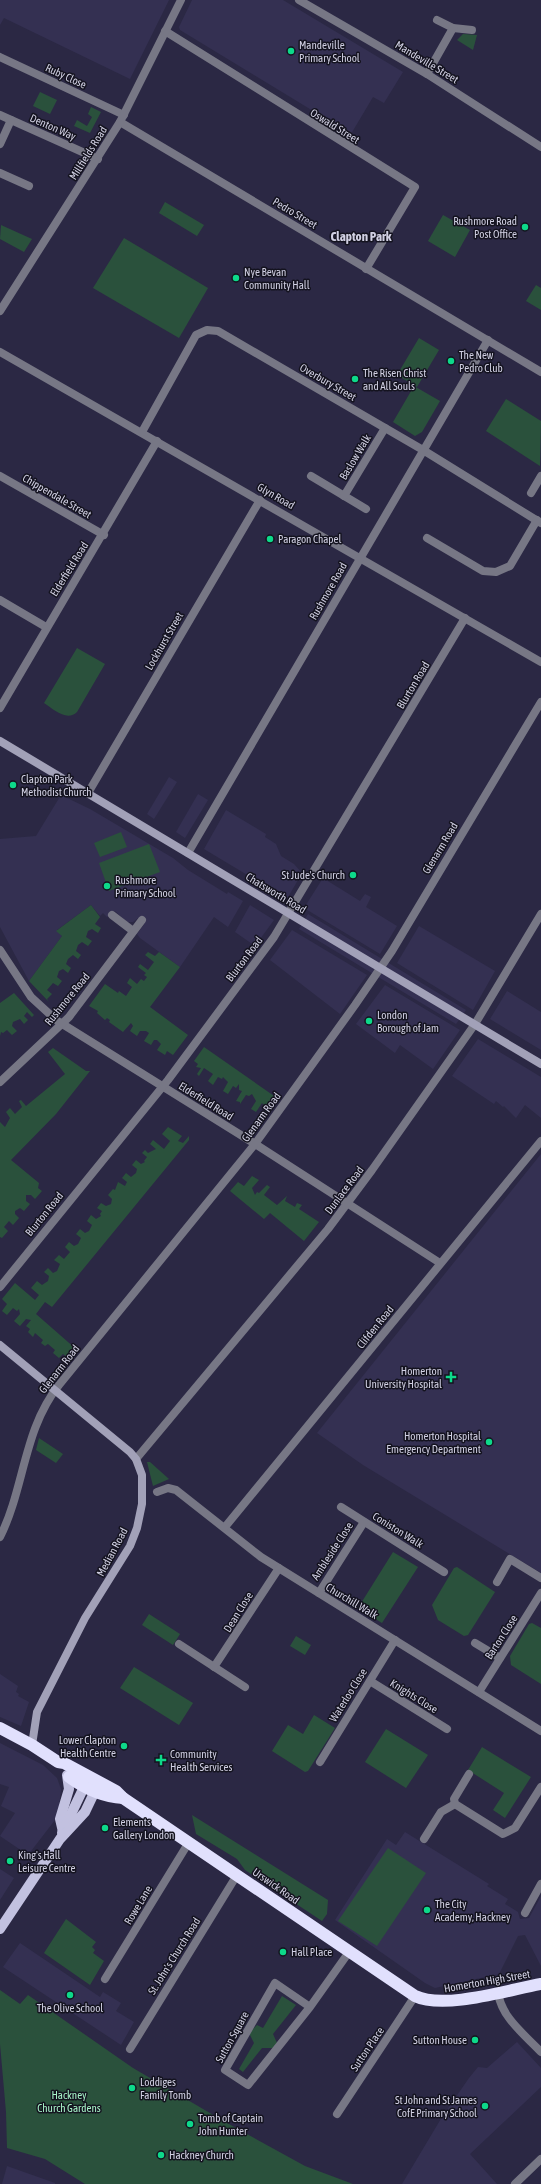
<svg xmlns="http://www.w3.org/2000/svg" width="541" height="2184" viewBox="0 0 541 2184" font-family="'Asap Condensed',sans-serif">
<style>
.built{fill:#343052}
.green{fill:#2a513c}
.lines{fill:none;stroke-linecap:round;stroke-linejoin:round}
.street{stroke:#777785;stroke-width:8}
.secondary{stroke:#a2a1b8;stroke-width:8}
.primary{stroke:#c2c1e0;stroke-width:10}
.highway{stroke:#e1e0fd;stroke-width:12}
.poi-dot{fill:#0dd98a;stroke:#14131f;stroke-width:1.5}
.labels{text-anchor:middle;stroke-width:3;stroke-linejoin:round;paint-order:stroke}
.poi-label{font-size:11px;fill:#d1d0e3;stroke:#14131f;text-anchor:start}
.street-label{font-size:11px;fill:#d1d0e3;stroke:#14131f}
.park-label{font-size:11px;fill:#a8f5c9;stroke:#14131f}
.quarter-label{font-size:13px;font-weight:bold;fill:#d1d0e3;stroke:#14131f}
</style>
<rect width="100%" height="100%" fill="#2b2844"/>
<g class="built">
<polygon points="0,0 169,0 130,79 4,18 0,25"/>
<polygon points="192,0 283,0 403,72 384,103 373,97 351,134 180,30 179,27"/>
<polygon points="169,777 177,782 154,819 147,814"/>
<polygon points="198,794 208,800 185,838 176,832"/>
<polygon points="61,795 90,809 173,858 188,870 227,894 228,892 243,901 228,927 214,917 180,967 140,938 137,934 145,923 138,918 133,922 127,922 115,911 107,917 103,913 100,916 91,905 57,930 62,936 29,981 0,927 0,839 36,836"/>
<polygon points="226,810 266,834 265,837 276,844 281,856 294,864 302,873 287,899 204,849"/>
<polygon points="323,878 360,901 365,894 371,897 366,907 397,926 380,954 304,908"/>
<polygon points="250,905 274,920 255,946 235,932"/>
<polygon points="308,914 466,1010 456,1024 299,929"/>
<polygon points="419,926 495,971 473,1010 397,963"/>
<polygon points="292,930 367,975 340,1014 270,960"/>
<polygon points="385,985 460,1030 433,1069 400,1045 395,1053 356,1024"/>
<polygon points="507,991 541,1012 541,1050 490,1019"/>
<polygon points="478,1039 541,1077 541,1118 525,1105 516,1118 504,1106 503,1107 496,1101 494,1104 452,1076"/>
<polygon points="541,1154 541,1573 363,1465 317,1433"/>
<polygon points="0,1674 18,1686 16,1692 19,1694 18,1696 29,1702 21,1726 0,1717"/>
<polygon points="0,1743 43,1765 57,1778 61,1789 59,1807 55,1820 28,1855 0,1836 15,1813 1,1806 9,1787 0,1784"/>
<polygon points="405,1832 489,1884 487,1886 508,1899 505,1904 518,1912 520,1919 529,1918 541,1896 541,1966 525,1935 518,1936 499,1974 435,1988 425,1983 335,1920 387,1839 396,1845"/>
<polygon points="0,1869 14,1878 0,1900"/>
<polygon points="20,1943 100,1997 103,1992 121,2003 116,2011 134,2022 121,2045 3,1967"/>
<polygon points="517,2042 541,2068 541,2087 470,2154 497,2184 402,2184 442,2117 469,2078 478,2067 487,2068"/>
<polygon points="7,2166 55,2183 55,2184 2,2184"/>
</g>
<g class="green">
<polygon points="463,34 477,35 473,50 457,40"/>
<polygon points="40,92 57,100 50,114 33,106"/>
<polygon points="91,107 101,112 90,133 74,126 77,120 87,126 92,117 88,114"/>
<polygon points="165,202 204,225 197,236 159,213"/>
<polygon points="443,215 470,230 455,257 428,241"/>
<polygon points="1,225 32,239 24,252 0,239"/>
<polygon points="124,238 208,288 179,338 93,288"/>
<polygon points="536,285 541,288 541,310 526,301"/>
<polygon points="419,338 439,350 417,387 397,375"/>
<polygon points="414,386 440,401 422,432 415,436 393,422"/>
<polygon points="506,399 541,421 540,466 486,431"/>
<path d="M 77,648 L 105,664 L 77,712 C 67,722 53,709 44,703 Z"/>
<polygon points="121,832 127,847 100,857 94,843"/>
<polygon points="149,844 160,872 109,891 99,863"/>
<polygon points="91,905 100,917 95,924 101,928 98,933 92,929 88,931 86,937 92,941 88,946 82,942 78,945 76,951 81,955 78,959 73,955 68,959 66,964 71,968 68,973 63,969 59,971 57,977 62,981 58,986 53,983 47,990 52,994 47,999 49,1002 29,981 62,936 56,931"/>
<polygon points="148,952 155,956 159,952 180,967 150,1007 188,1035 173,1055 167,1051 165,1055 157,1050 161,1044 157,1040 154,1040 151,1045 144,1041 149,1033 146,1031 140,1031 137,1036 130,1031 133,1026 131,1023 123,1032 109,1022 110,1020 107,1018 105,1020 97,1013 98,1011 89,1006 105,984 118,993 119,991 126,996 132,987 127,983 130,978 137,984 141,979 144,981 147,977 144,975 146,973 138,967 140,964 148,970 154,962 145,955"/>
<polygon points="14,993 34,1015 32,1017 27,1012 24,1016 28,1020 24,1024 20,1019 13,1022 12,1026 17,1031 12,1035 7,1030 3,1033 1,1032 0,1036 0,1003"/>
<polygon points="204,1047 277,1098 264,1115 262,1114 267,1108 262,1103 256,1112 251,1109 256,1101 252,1094 249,1096 246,1095 240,1104 240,1102 236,1101 242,1091 239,1090 239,1084 236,1088 233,1086 228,1094 223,1091 228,1082 223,1077 222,1079 218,1077 213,1085 208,1081 213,1074 204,1068 199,1076 197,1074 201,1068 196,1067 198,1064 194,1061"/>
<polygon points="53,1048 86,1071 90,1071 56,1114 11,1160 39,1183 38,1188 42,1191 35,1199 31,1195 26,1195 26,1201 30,1204 24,1211 20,1208 15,1211 15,1214 19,1218 13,1225 9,1221 4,1227 8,1231 2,1238 0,1237 0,1122 5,1127 10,1118 6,1112 10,1108 15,1114 22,1107 19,1101 21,1100 26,1106 65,1074 48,1052"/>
<polygon points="168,1127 182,1136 178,1141 183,1143 189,1136 189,1140 52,1307 45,1302 36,1314 76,1349 65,1362 63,1361 67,1357 63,1354 59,1358 53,1353 55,1350 48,1344 45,1346 41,1343 43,1340 35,1333 33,1337 28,1332 30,1329 26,1326 31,1320 26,1319 20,1326 14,1321 20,1314 19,1309 17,1311 13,1308 7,1315 2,1311 7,1304 2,1299 15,1283 35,1300 39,1295 31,1288 37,1281 42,1285 48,1281 49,1276 44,1272 48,1268 53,1273 57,1271 60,1264 54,1260 59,1255 64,1259 70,1252 65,1247 69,1242 74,1246 78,1244 81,1238 76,1234 80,1229 85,1233 89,1231 92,1225 87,1221 91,1215 96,1219 101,1216 100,1214 102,1211 97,1208 101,1203 106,1206 111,1204 112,1199 108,1195 113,1189 115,1190 118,1182 125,1186 127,1182 122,1178 126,1173 131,1177 136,1173 137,1169 132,1165 136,1160 141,1164 145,1162 144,1161 147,1157 142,1153 145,1150 148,1153 156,1149 150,1144 153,1140 164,1149 170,1141 162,1134"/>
<polygon points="252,1176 259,1180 252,1188 255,1195 257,1192 259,1193 267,1185 270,1187 264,1195 277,1205 287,1196 285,1201 295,1207 297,1203 302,1205 299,1209 319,1222 304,1241 270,1213 264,1219 230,1191 238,1182 244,1186"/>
<polygon points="39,1438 63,1454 56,1463 36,1450"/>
<polygon points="147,1462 150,1462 169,1479 153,1486"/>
<polygon points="393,1552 418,1567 382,1623 358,1608"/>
<polygon points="457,1567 495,1592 468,1635 464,1636 438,1620 432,1605 454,1568"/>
<polygon points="149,1614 180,1634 173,1645 142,1625"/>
<polygon points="532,1623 541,1628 541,1684 511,1665 510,1656 529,1624"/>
<polygon points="296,1636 311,1645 305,1655 290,1646"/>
<polygon points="134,1667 193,1703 179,1725 120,1688"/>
<polygon points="314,1715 335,1728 308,1771 305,1772 272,1751 288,1725 303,1734"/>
<polygon points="386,1729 428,1755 406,1788 365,1762"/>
<polygon points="482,1747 531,1777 505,1818 493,1810 504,1793 468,1770"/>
<polygon points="192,1815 328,1900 327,1914 322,1921 245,1870 237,1859 196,1834"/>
<polygon points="388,1848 426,1873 377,1946 338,1921"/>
<polygon points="66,1919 96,1942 92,1947 95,1950 93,1953 104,1961 90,1985 44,1953"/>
<polygon points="0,1990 20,2004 28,1995 133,2068 227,2123 305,2166 353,2184 85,2184 45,2159 7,2148 6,2112 0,2044"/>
<polygon points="282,1996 296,2005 273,2034 277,2043 273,2048 262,2048 243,2072 239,2069 254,2043 249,2033 257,2025 263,2028"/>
</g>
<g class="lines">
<g class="street">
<polyline points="299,0 427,74 541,147"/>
<polyline points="437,20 453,28 472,30"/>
<polyline points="165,31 415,187 366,269"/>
<polyline points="0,57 124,115"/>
<polyline points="427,74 453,28"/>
<polyline points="0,115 98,159"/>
<polyline points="120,122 541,372"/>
<polyline points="0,144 11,120"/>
<polyline points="0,173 29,186"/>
<polyline points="0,311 120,122 181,0"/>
<polyline points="0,352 541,662"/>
<polyline points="142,432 196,335 207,330 218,331 423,450 541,523"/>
<polyline points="0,476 104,535"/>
<polyline points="311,476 366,509"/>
<polyline points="531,493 541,476"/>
<polyline points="344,496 385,428"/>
<polyline points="427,538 483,571 496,572 510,566 537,520"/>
<polyline points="0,600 46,627"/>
<polyline points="0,708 157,441"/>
<polyline points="88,793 260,500"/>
<polyline points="188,853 488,340"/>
<polyline points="112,915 133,931"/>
<polyline points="0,950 31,997 56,1020 252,1142 440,1263"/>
<polyline points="0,1082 69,1017 142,920"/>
<polyline points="0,1287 168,1080 274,937 465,618"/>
<polyline points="136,1459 328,1229 372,1170 475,1024 541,914"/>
<polyline points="157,1492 168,1488 176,1490 261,1557 541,1731"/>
<polyline points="341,1507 444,1572"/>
<polyline points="225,1527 541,1141"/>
<path d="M 0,1537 C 25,1487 23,1430 59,1385 L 255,1144 L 355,1005 L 392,951 L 541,702"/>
<polyline points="497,1582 510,1559 541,1578"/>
<polyline points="319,1593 364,1522"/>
<polyline points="475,1643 500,1658"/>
<polyline points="179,1644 245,1687"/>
<polyline points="214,1667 279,1568"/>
<polyline points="370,1681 447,1729"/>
<polyline points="479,1692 541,1593"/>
<polyline points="320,1762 395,1640"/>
<polyline points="469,1774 454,1799 455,1804 503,1834 515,1828 541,1787"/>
<polyline points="424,1839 441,1812 455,1804"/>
<polyline points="525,1913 541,1884"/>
<polyline points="105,1979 189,1842"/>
<path d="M 498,1993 C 502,2018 524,2034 541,2052"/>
<polyline points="310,2007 275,1983 225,2070 248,2085 310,2007 349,1952"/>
<polyline points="130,2049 237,1875"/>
<polyline points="337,2114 415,1996"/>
<polyline points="515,2184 541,2159"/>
</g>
<g class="secondary">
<polyline points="0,741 541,1064"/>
<polyline points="0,1345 130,1452 136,1459 142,1475 142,1504 137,1528 130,1546 85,1618 37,1712 32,1745"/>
</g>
<g class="primary">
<polyline points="63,1832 60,1819 69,1789 67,1775"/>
<polyline points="62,1833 84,1787"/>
<polyline points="0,1929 60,1839 85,1812 95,1791"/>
</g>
<g class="highway">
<path d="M 0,1728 L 32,1745 L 58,1762 L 64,1763 L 116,1791 L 123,1798 L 415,1996 C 444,2010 508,1990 541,1984"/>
<path d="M 69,1777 C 84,1788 104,1797 123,1798"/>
</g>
</g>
<g class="poi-dot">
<circle cx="291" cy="51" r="4"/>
<circle cx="525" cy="227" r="4"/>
<circle cx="236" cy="278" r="4"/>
<circle cx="451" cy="361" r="4"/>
<circle cx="355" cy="379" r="4"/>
<circle cx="270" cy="539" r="4"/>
<circle cx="13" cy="785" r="4"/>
<circle cx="353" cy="875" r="4"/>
<circle cx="107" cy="886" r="4"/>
<circle cx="369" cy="1021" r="4"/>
<path d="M449 1371h4v4h4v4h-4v4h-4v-4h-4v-4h4z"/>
<circle cx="489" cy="1442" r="4"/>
<circle cx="124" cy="1746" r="4"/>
<path d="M159 1754h4v4h4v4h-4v4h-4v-4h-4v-4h4z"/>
<circle cx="105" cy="1828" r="4"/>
<circle cx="10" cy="1861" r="4"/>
<circle cx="427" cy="1910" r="4"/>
<circle cx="283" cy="1952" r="4"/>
<circle cx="70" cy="1995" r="4"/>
<circle cx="475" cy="2040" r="4"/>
<circle cx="132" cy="2088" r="4"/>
<circle cx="485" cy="2106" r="4"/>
<circle cx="190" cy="2124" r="4"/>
<circle cx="161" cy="2155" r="4"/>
</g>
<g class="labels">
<g class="poi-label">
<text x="299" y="49">Mandeville<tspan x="299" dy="13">Primary School</tspan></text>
<text x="517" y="225" text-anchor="end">Rushmore Road<tspan x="517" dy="13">Post Office</tspan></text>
<text x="244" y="276">Nye Bevan<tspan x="244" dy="13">Community Hall</tspan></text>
<text x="459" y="359">The New<tspan x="459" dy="13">Pedro Club</tspan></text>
<text x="363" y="377">The Risen Christ<tspan x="363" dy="13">and All Souls</tspan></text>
<text x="278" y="543">Paragon Chapel</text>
<text x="21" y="783">Clapton Park<tspan x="21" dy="13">Methodist Church</tspan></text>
<text x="345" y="879" text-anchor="end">St Jude's Church</text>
<text x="115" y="884">Rushmore<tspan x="115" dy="13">Primary School</tspan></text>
<text x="377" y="1019">London<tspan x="377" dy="13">Borough of Jam</tspan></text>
<text x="442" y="1375" text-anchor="end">Homerton<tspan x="442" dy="13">University Hospital</tspan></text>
<text x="481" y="1440" text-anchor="end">Homerton Hospital<tspan x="481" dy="13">Emergency Department</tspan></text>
<text x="116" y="1744" text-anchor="end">Lower Clapton<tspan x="116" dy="13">Health Centre</tspan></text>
<text x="170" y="1758">Community<tspan x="170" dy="13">Health Services</tspan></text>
<text x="113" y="1826">Elements<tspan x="113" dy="13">Gallery London</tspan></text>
<text x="18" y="1859">King's Hall<tspan x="18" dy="13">Leisure Centre</tspan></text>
<text x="435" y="1908">The City<tspan x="435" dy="13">Academy, Hackney</tspan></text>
<text x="291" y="1956">Hall Place</text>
<text x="70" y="2012" text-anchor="middle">The Olive School</text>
<text x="467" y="2044" text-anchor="end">Sutton House</text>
<text x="140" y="2086">Loddiges<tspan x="140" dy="13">Family Tomb</tspan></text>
<text x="477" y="2104" text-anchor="end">St John and St James<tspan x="477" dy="13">CofE Primary School</tspan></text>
<text x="198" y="2122">Tomb of Captain<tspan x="198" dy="13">John Hunter</tspan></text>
<text x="169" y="2159">Hackney Church</text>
</g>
<g class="street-label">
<text transform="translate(427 62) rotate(31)" y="4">Mandeville Street</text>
<text transform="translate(66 76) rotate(25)" y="4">Ruby Close</text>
<text transform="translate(335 126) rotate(32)" y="4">Oswald Street</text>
<text transform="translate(53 127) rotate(24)" y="4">Denton Way</text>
<text transform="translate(88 153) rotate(-58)" y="4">Millfields Road</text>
<text transform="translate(295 213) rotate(31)" y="4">Pedro Street</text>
<text transform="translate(328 382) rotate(30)" y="4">Overbury Street</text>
<text transform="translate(355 457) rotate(-59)" y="4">Baslow Walk</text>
<text transform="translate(57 496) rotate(30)" y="4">Chippendale Street</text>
<text transform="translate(276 496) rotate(30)" y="4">Glyn Road</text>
<text transform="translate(69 569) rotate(-58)" y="4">Elderfield Road</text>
<text transform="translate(328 591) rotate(-60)" y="4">Rushmore Road</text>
<text transform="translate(164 641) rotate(-60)" y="4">Lockhurst Street</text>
<text transform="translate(413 685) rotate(-59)" y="4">Blurton Road</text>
<text transform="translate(440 848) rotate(-59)" y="4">Glenarm Road</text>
<text transform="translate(276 893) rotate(31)" y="4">Chatsworth Road</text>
<text transform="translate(244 959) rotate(-53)" y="4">Blurton Road</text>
<text transform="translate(67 999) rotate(-51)" y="4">Rushmore Road</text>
<text transform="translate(206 1101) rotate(32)" y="4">Elderfield Road</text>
<text transform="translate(261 1117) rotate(-54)" y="4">Glenarm Road</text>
<text transform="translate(344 1190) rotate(-53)" y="4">Dunlace Road</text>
<text transform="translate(44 1214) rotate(-51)" y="4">Blurton Road</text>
<text transform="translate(375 1327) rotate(-51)" y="4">Clifden Road</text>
<text transform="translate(59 1369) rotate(-52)" y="4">Glenarm Road</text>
<text transform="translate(398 1530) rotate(32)" y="4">Coniston Walk</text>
<text transform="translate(332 1551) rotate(-57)" y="4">Ambleside Close</text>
<text transform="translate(112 1552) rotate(-62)" y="4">Median Road</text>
<text transform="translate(352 1601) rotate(31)" y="4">Churchill Walk</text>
<text transform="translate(238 1612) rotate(-58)" y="4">Dean Close</text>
<text transform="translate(501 1637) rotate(-57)" y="4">Barton Close</text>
<text transform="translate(348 1695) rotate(-58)" y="4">Waterloo Close</text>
<text transform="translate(414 1696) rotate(32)" y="4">Knights Close</text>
<text transform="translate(276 1886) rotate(35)" y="4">Urswick Road</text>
<text transform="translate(138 1905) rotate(-59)" y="4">Rowe Lane</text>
<text transform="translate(174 1956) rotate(-58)" y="4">St. John's Church Road</text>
<text transform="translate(487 1981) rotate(-10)" y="4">Homerton High Street</text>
<text transform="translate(232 2037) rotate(-61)" y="4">Sutton Square</text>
<text transform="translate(367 2049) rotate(-56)" y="4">Sutton Place</text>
</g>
<g class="park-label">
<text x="69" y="2099">Hackney<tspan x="69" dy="13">Church Gardens</tspan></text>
</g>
<g class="quarter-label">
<text x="361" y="241">Clapton Park</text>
</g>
</g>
</svg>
